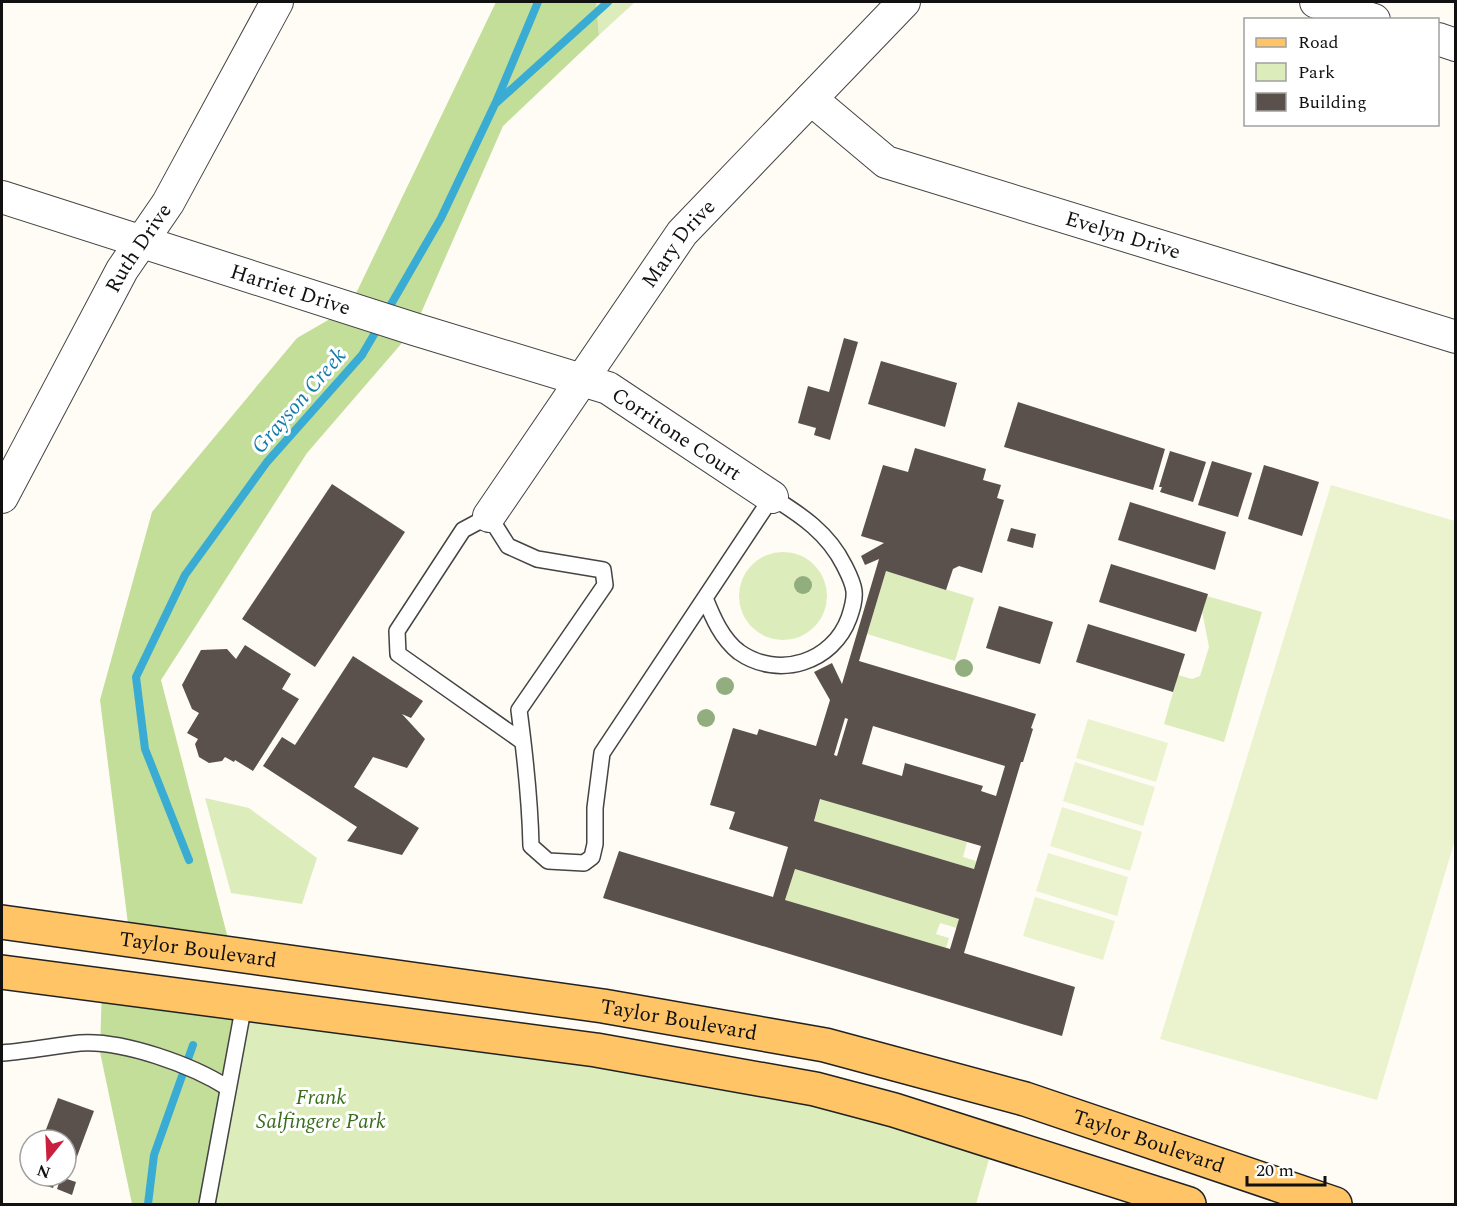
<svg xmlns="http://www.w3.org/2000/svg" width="1457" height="1206" viewBox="0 0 1457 1206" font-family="Spectral,serif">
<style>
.green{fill:#dcedbb}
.forest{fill:#c2de99}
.pitch{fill:#ebf3ce}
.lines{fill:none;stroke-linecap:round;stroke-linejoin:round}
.stream{stroke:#3aacd4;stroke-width:8}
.building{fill:#5a504c;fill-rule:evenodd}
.service-casing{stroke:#444;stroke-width:18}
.minor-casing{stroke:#444;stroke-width:34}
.primary-casing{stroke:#222;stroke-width:36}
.service{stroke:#fff;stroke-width:15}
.minor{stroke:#fff;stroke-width:32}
.primary{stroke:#fec466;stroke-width:33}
.tree{fill:#92ae7e}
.labels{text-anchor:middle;stroke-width:6;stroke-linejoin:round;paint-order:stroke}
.street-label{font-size:21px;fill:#111;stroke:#fff}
.park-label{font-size:21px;font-style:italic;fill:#386e1c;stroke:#fff}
.water-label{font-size:22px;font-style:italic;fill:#127dab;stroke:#fff}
</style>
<rect width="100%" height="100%" fill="#fffcf5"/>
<g class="green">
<polygon points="596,2 635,2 599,35"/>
<circle cx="783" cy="596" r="44"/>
<polygon points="886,571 974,598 955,661 867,634"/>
<polygon points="1207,596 1262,612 1224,742 1164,724 1178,675 1192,679 1200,676 1209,647 1202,611"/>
<polygon points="205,798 249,808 317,858 302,904 231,893"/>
<polygon points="821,798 967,842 963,857 976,861 974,869 814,821"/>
<polygon points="795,869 959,919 957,928 940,923 936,934 949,938 946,948 785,900"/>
<polygon points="244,1004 596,1050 994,1142 976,1204 207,1204"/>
</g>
<g class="forest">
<polygon points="496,2 596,2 599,35 503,126 414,329 307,453 161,680 232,954 130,940 100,700 152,512 297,338 349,308"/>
<polygon points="102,985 244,1004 207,1204 132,1204 100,1052"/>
</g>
<g class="pitch">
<polygon points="1331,485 1455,521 1455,840 1377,1100 1160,1039"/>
<polygon points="1088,719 1168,743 1156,782 1076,758"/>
<polygon points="1075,762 1155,787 1143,826 1063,801"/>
<polygon points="1062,807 1142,832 1130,871 1050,846"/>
<polygon points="1048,853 1128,877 1117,916 1036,891"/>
<polygon points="1035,897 1115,921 1103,960 1023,936"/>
</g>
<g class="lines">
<g class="stream">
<polyline points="496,102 538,2"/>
<polyline points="386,313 441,218 495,104 608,2"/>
<polyline points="189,860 145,749 136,677 185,575 267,462 362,355 379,326"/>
<polyline points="148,1204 154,1155 193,1045"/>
</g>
</g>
<g class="building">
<polygon points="844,338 858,342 830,440 814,435 816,428 798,423 808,386 829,392"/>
<polygon points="881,361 957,383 945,427 868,404"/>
<polygon points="1018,402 1165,449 1153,490 1004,447"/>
<path d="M 915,448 L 986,469 L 983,480 L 1001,485 L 997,498 L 1004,500 L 982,573 L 959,566 L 953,569 L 946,590 L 886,571 L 859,661 L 1036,714 L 1031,728 L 1033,729 L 1023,762 L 1021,762 L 964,953 L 1075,987 L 1062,1036 L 603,898 L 619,851 L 773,897 L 788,847 L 729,829 L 735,812 L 710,805 L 733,728 L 757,735 L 759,729 L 816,746 L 830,700 L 814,672 L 832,663 L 842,684 L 879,559 L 865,565 L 861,556 L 884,543 L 861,536 L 883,465 L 908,472 ZM 845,718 L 848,719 L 837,756 L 834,755 ZM 873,726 L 1005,766 L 996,796 L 981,791 L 983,786 L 905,763 L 902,776 L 862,764 ZM 820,799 L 981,846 L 974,869 L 814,821 ZM 795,869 L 959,919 L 950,949 L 785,900 Z"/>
<polygon points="1170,451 1206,462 1193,502 1160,492 1162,487 1159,487"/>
<polygon points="1212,461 1252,473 1238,517 1198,505"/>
<polygon points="1264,465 1319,482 1302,536 1248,519"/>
<polygon points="332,484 405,532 315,667 242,619"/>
<polygon points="1130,502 1226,532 1215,570 1118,540"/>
<polygon points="1011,528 1036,534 1033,548 1007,541"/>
<polygon points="1111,564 1208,594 1196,632 1099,602"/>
<polygon points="999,606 1053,622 1040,664 986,648"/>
<polygon points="1088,624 1185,654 1173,692 1076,662"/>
<polygon points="245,645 291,674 282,689 299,699 253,771 235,760 234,762 225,757 222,761 209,763 199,757 195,744 198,739 187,733 199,713 192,709 182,685 201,650 227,649 236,659"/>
<polygon points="353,656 423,701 411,718 402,714 425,739 407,768 373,757 354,787 419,828 402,855 347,841 357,827 263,766 282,737 295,745"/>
<polygon points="58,1098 94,1111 72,1170 66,1167 66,1140 42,1140"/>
<polygon points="40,1176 57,1176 53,1188 37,1183"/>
<polygon points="61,1177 76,1182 72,1195 57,1189"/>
</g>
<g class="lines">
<g class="service-casing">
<g id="service">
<path d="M 523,742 L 398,654 L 397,631 L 463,530 L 489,516 L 508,546 L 537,559 L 603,570 L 605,585 L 519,710 C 525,755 530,800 531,846 L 548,861 L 584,863 L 592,857 L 595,844 L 595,808 L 602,753 L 772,497 C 801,515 828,533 844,565 C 848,573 853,582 854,591 C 855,600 852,609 849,618 C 833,662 779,680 739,652 C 722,639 713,618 705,598"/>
<path d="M 2,1053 C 28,1051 53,1046 80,1043 C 123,1040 192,1065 228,1088"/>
<polyline points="207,1204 244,1004"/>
</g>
</g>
<g class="minor-casing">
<g id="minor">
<polyline points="1316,2 1374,20"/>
<polyline points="1438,39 1456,45"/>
<path id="s1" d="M 811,99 L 886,162 L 1456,337"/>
<path id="s2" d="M 2,197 L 414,329 L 608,388 L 772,497"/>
<path id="s3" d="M 2,497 L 122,270 L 168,203 L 277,2"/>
<path id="s4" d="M 489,516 L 682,233 L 904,2"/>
</g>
</g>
<g class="primary-casing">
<g id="primary">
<path id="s5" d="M 2,922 L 603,1006 L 825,1045 L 1025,1099 L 1335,1204"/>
<polyline points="2,972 596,1050 815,1089 894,1110 1189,1204"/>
</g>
</g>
<use href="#service" class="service"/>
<use href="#minor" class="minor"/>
<use href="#primary" class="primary"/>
</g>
<g class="tree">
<circle cx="803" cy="585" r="9"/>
<circle cx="964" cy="668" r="9"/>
<circle cx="725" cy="686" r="9"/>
<circle cx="706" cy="718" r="9"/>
</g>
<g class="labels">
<g class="street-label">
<text dy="7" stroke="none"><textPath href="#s1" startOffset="346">Evelyn Drive</textPath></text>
<text dy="7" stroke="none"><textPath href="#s4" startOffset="332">Mary Drive</textPath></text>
<text dy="7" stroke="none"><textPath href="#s3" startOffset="284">Ruth Drive</textPath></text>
<text dy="7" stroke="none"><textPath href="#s2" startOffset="303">Harriet Drive</textPath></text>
<text dy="7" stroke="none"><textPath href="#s2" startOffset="718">Corritone Court</textPath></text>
<text dy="7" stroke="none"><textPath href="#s5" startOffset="198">Taylor Boulevard</textPath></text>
<text dy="7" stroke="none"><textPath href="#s5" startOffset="684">Taylor Boulevard</textPath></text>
<text dy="7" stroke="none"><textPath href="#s5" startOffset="1170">Taylor Boulevard</textPath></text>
</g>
<g class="park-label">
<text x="321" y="1104">Frank<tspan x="321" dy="24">Salfingere Park</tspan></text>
</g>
<g class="water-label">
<text transform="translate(298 400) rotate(-49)" y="8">Grayson Creek</text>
</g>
</g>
<rect width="1457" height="1206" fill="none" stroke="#111111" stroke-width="6"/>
<rect x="1244" y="18" width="195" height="108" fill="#ffffff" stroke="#a0a0a0" stroke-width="1.5"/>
<rect x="1256" y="38" width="30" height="9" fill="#fec466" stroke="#a0a0a0" stroke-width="1.5"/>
<text x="1298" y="48" font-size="18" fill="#111111">Road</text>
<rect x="1256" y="63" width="30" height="18" fill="#dcedbb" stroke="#a0a0a0" stroke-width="1.5"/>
<text x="1298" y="78" font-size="18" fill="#111111">Park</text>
<rect x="1256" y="93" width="30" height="18" fill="#5a504c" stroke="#a0a0a0" stroke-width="1.5"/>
<text x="1298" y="108" font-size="18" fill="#111111">Building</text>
<g transform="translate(48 1158) rotate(198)"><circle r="28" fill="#ffffff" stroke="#a0a0a0" stroke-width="1.5"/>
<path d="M0-4.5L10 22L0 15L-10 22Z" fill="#ca2040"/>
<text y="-9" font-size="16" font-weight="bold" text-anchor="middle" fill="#111111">N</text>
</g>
<path d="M1247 1176v9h78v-9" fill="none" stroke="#111111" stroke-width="3"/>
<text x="1256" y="1176" font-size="18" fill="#111111" stroke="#ffffff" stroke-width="4.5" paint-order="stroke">20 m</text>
</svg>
